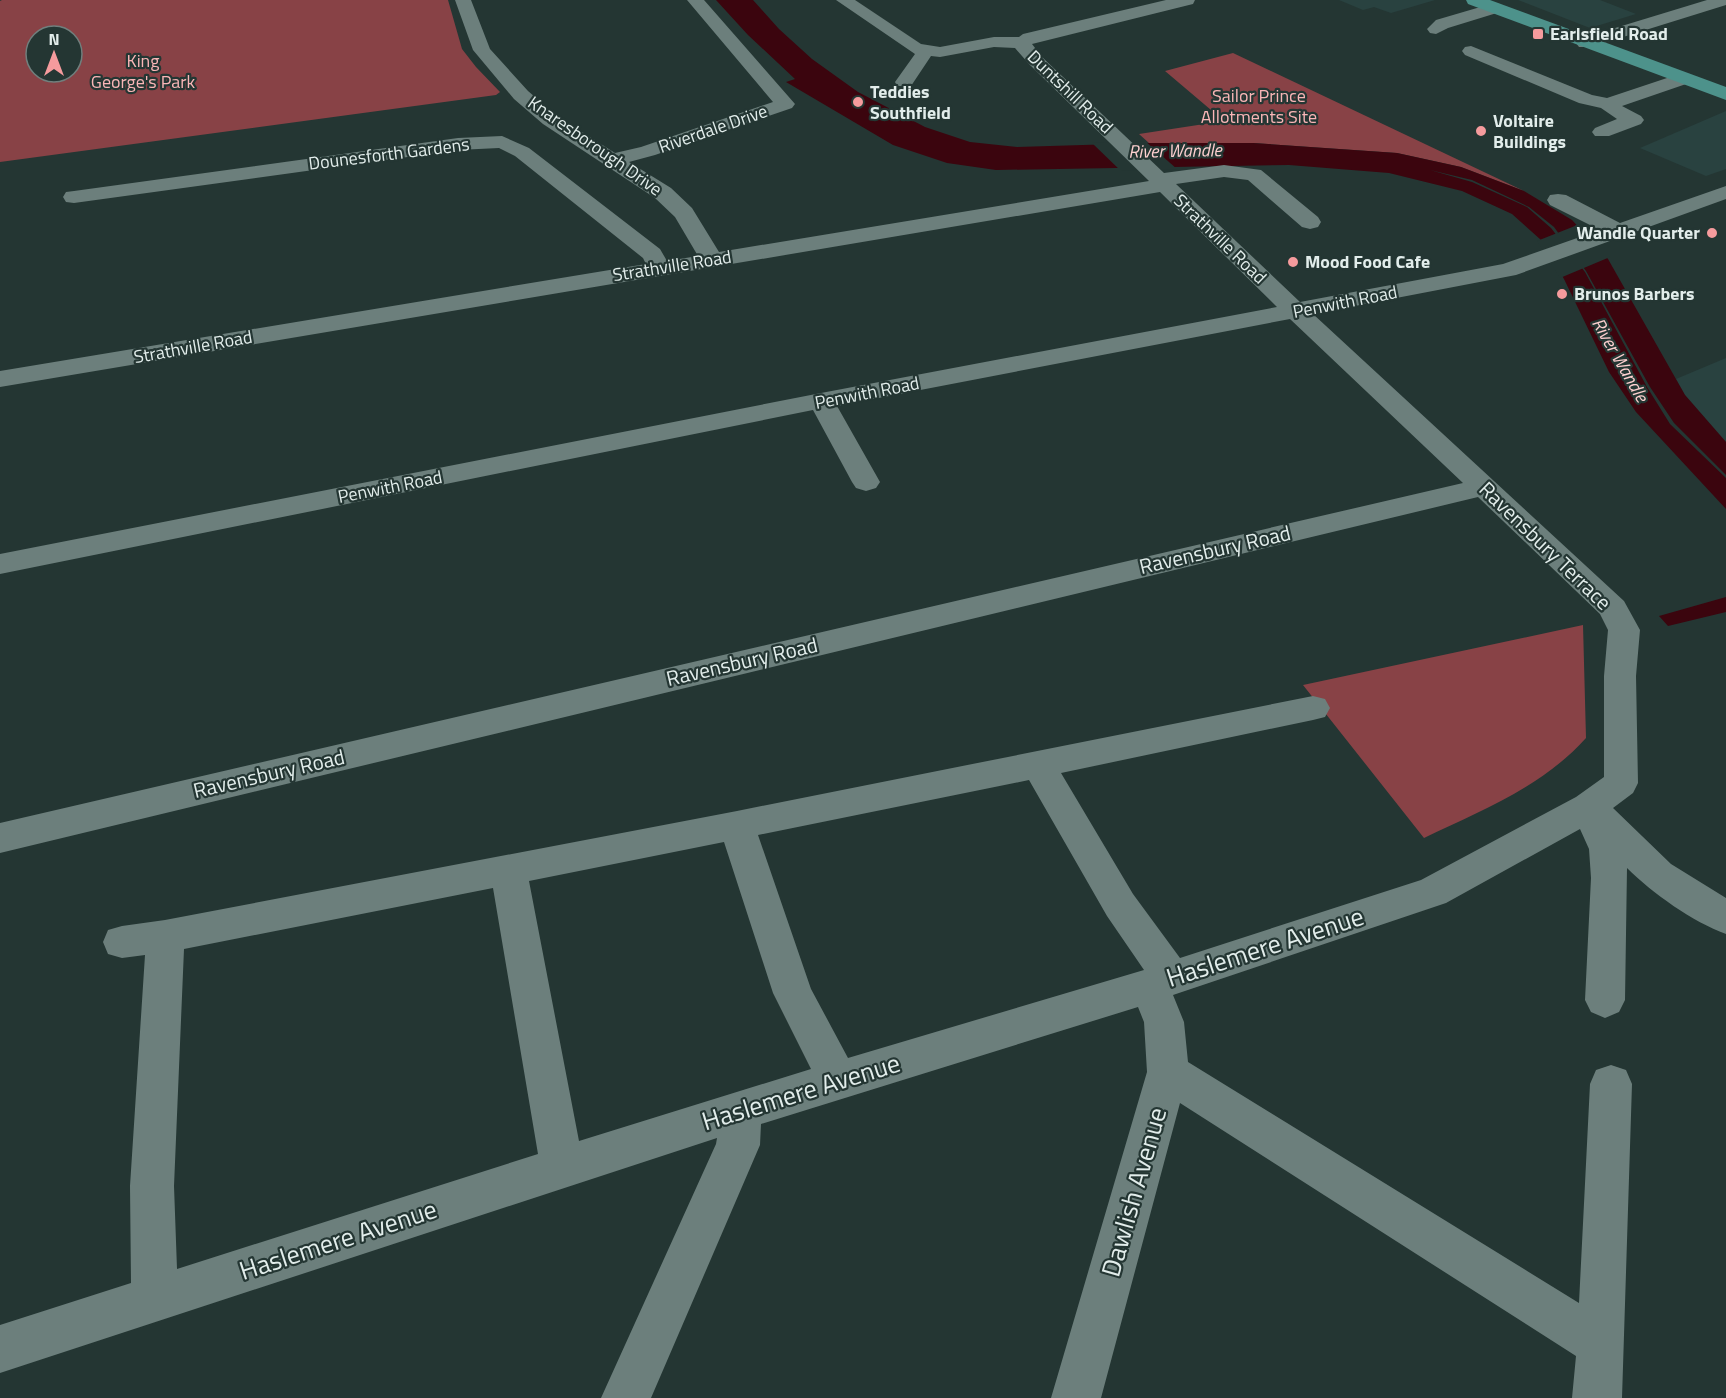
<svg xmlns="http://www.w3.org/2000/svg" width="1726" height="1398" viewBox="0 0 1726 1398" font-family="'Titillium Web',sans-serif">
<style>
.built{fill:#294240}
.green{fill:#884246;fill-rule:evenodd}
.water{fill:#3b050e}
.pier{fill:#243633}
.lines{fill:none;stroke-linecap:round;stroke-linejoin:round}
.minor{fill:#6c7f7c;fill-rule:evenodd}
.major{fill:#4d928b;fill-rule:evenodd}
.poi-dot{fill:#f59b9d;stroke:#243633;stroke-width:2}
.labels{text-anchor:middle;stroke-width:4.5;stroke-linejoin:round;paint-order:stroke}
.far-poi-label{font-size:18px;font-weight:bold;fill:#e2edeb;stroke:#243633;text-anchor:start}
.far-park-label{font-size:18px;fill:#fab6b7;stroke:#243633}
.far-street-label{font-size:18px;fill:#e2edeb;stroke:#243633}
.far-water-label{font-size:18px;font-style:italic;fill:#fed0d0;stroke:#243633}
.street-label{font-size:21px;fill:#e2edeb;stroke:#243633}
.near-street-label{font-size:26px;fill:#e2edeb;stroke:#243633}
</style>
<rect width="100%" height="100%" fill="#243633"/>
<g class="built">
<polygon points="1339,0 1435,0 1391,13 1374,7 1363,10"/>
<polygon points="1518,0 1600,0 1636,14 1590,28"/>
<polygon points="1726,111 1726,169 1706,176 1640,148"/>
<polygon points="1726,358 1726,442 1685,395 1676,379"/>
</g>
<g class="green">
<path d="M 2,0 L 448,0 L 462,49 L 476,67 L 500,92 L 496,95 L 0,162 L 0,1 ZM 36,36 L 72,36 L 72,72 L 36,72 Z"/>
<polygon points="1233,53 1524,191 1461,167 1397,153 1253,143 1149,143 1139,134 1224,121 1165,71"/>
<path d="M 1583,625 L 1586,738 C 1542,787 1482,810 1424,838 L 1303,685 Z"/>
</g>
<g class="water">
<polygon points="716,0 753,0 779,29 812,59 858,92 925,127 970,142 1017,147 1149,143 1253,143 1397,153 1461,167 1524,191 1572,220 1608,259 1685,395 1726,442 1726,475 1674,423 1650,387 1586,271 1554,227 1529,207 1472,180 1430,170 1472,182 1527,207 1551,228 1585,272 1647,387 1670,424 1726,478 1726,509 1636,412 1609,372 1564,279 1541,240 1512,214 1462,191 1389,173 1289,165 996,170 947,163 893,145 786,82 795,79 748,35"/>
<polygon points="1726,597 1726,612 1668,626 1659,616"/>
</g>
<g class="pier">
<polygon points="1145,141 1177,169 1121,171 1092,143"/>
<polygon points="1580,224 1610,257 1560,278 1537,241"/>
</g>
<g class="lines">
<g class="minor">
<path d="M 455,0 L 471,0 L 490,49 L 528,91 L 557,116 L 615,153 L 641,147 L 773,102 L 687,0 L 704,0 L 795,104 L 792,108 L 655,155 L 629,162 L 671,188 L 692,208 L 719,252 L 1149,181 L 1030,65 L 1015,48 L 994,47 L 940,57 L 931,56 L 911,86 L 897,86 L 895,82 L 915,54 L 836,0 L 855,0 L 921,44 L 940,47 L 994,37 L 1019,37 L 1023,34 L 1166,0 L 1195,0 L 1193,4 L 1032,44 L 1042,57 L 1164,173 L 1224,165 L 1261,170 L 1318,217 L 1321,222 L 1318,227 L 1310,229 L 1302,227 L 1248,180 L 1224,177 L 1176,184 L 1300,302 L 1503,264 L 1600,230 L 1550,205 L 1547,200 L 1550,195 L 1558,194 L 1566,195 L 1620,223 L 1726,186 L 1726,199 L 1516,275 L 1313,314 L 1624,601 L 1640,630 L 1636,676 L 1638,783 L 1633,793 L 1613,808 L 1671,864 L 1726,898 L 1726,934 C 1693,922 1652,893 1627,868 L 1625,1000 L 1619,1012 L 1605,1018 L 1591,1012 L 1585,1000 L 1591,878 L 1589,849 L 1580,829 L 1446,903 L 1173,995 L 1184,1022 L 1188,1062 L 1579,1303 L 1590,1084 L 1596,1070 L 1611,1065 L 1626,1070 L 1632,1084 L 1622,1398 L 1572,1398 L 1576,1356 L 1180,1103 L 1101,1398 L 1051,1398 L 1147,1072 L 1144,1022 L 1138,1007 L 761,1124 L 760,1145 L 651,1398 L 601,1398 L 716,1144 L 717,1138 L 0,1373 L 0,1325 L 131,1283 L 130,1186 L 145,955 L 122,958 L 108,954 L 103,942 L 108,930 L 122,926 L 165,920 L 737,811 L 1313,696 L 1325,699 L 1330,708 L 1325,717 L 1313,720 L 1061,773 L 1133,894 L 1180,958 L 1421,880 L 1576,797 L 1604,777 L 1604,676 L 1608,630 L 1600,614 L 1478,497 L 0,853 L 0,823 L 1463,483 L 1290,319 L 837,406 L 880,482 L 876,488 L 866,491 L 856,488 L 852,482 L 813,410 L 0,574 L 0,554 L 821,393 L 1277,307 L 1160,192 L 0,387 L 0,371 L 646,264 L 643,258 L 515,156 L 499,148 L 458,150 L 74,203 L 66,202 L 63,197 L 66,192 L 74,191 L 458,138 L 502,136 L 529,148 L 660,249 L 667,261 L 698,256 L 675,217 L 655,198 L 543,124 L 514,99 L 473,50 ZM 1029,780 L 1107,916 L 1144,970 L 848,1058 L 811,989 L 758,835 ZM 724,842 L 773,993 L 811,1069 L 579,1141 L 529,881 ZM 493,888 L 538,1154 L 177,1269 L 174,1186 L 184,949 Z"/>
<polygon points="1707,0 1726,0 1726,5 1591,47 1579,47 1576,43 1579,39"/>
<polygon points="1494,3 1500,4 1503,8 1500,12 1448,28 1436,34 1430,33 1427,29 1436,20"/>
<polygon points="1471,46 1592,95 1607,98 1682,73 1689,75 1691,79 1689,83 1622,106 1641,116 1644,120 1641,124 1609,136 1595,136 1592,132 1595,128 1617,119 1601,108 1579,103 1465,55 1462,51 1465,47"/>
</g>
<polygon class="major" points="1466,0 1490,0 1726,87 1726,100 1468,4"/>
</g>
<g class="poi-dot">
<rect x="1532" y="28" width="12" height="12" rx="3"/>
<circle cx="858" cy="102" r="6"/>
<circle cx="1481" cy="131" r="6"/>
<circle cx="1712" cy="233" r="6"/>
<circle cx="1293" cy="262" r="6"/>
<circle cx="1562" cy="294" r="6"/>
</g>
<g class="labels">
<g class="far-poi-label">
<text x="1550" y="40">Earlsfield Road</text>
<text x="870" y="98">Teddies<tspan x="870" dy="21">Southfield</tspan></text>
<text x="1493" y="127">Voltaire<tspan x="1493" dy="21">Buildings</tspan></text>
<text x="1700" y="239" text-anchor="end">Wandle Quarter</text>
<text x="1305" y="268">Mood Food Cafe</text>
<text x="1574" y="300">Brunos Barbers</text>
</g>
<g class="far-park-label">
<text x="143" y="67">King<tspan x="143" dy="21">George's Park</tspan></text>
<text x="1259" y="102">Sailor Prince<tspan x="1259" dy="21">Allotments Site</tspan></text>
</g>
<g class="far-street-label">
<text transform="translate(1070 92) rotate(44)" y="6">Duntshill Road</text>
<text transform="translate(713 129) rotate(-19)" y="6">Riverdale Drive</text>
<text transform="translate(595 146) rotate(35)" y="6">Knaresborough Drive</text>
<text transform="translate(389 154) rotate(-7)" y="6">Dounesforth Gardens</text>
<text transform="translate(1220 239) rotate(44)" y="6">Strathville Road</text>
<text transform="translate(672 266) rotate(-9)" y="6">Strathville Road</text>
<text transform="translate(1345 302) rotate(-11)" y="6">Penwith Road</text>
<text transform="translate(193 347) rotate(-10)" y="6">Strathville Road</text>
<text transform="translate(867 393) rotate(-11)" y="6">Penwith Road</text>
<text transform="translate(390 487) rotate(-11)" y="6">Penwith Road</text>
</g>
<g class="far-water-label">
<text transform="translate(1175 151) rotate(-1)" y="6">River Wandle</text>
<text transform="translate(1620 360) rotate(60)" y="6">River Wandle</text>
</g>
<g class="street-label">
<text transform="translate(1545 546) rotate(44)" y="7">Ravensbury Terrace</text>
<text transform="translate(1215 550) rotate(-13)" y="7">Ravensbury Road</text>
<text transform="translate(742 662) rotate(-13)" y="7">Ravensbury Road</text>
<text transform="translate(269 774) rotate(-13)" y="7">Ravensbury Road</text>
</g>
<g class="near-street-label">
<text transform="translate(1265 947) rotate(-18)" y="9">Haslemere Avenue</text>
<text transform="translate(801 1092) rotate(-17)" y="9">Haslemere Avenue</text>
<text transform="translate(1134 1192) rotate(-74)" y="9">Dawlish Avenue</text>
<text transform="translate(338 1240) rotate(-18)" y="9">Haslemere Avenue</text>
</g>
</g>
<g transform="translate(54 54)"><circle r="28" fill="#243633" stroke="#707f7d" stroke-width="1.5"/>
<path d="M0-4.5L10 22L0 15L-10 22Z" fill="#f59b9d"/>
<text y="-9" font-size="16" font-weight="bold" text-anchor="middle" fill="#e2edeb">N</text>
</g>
</svg>
